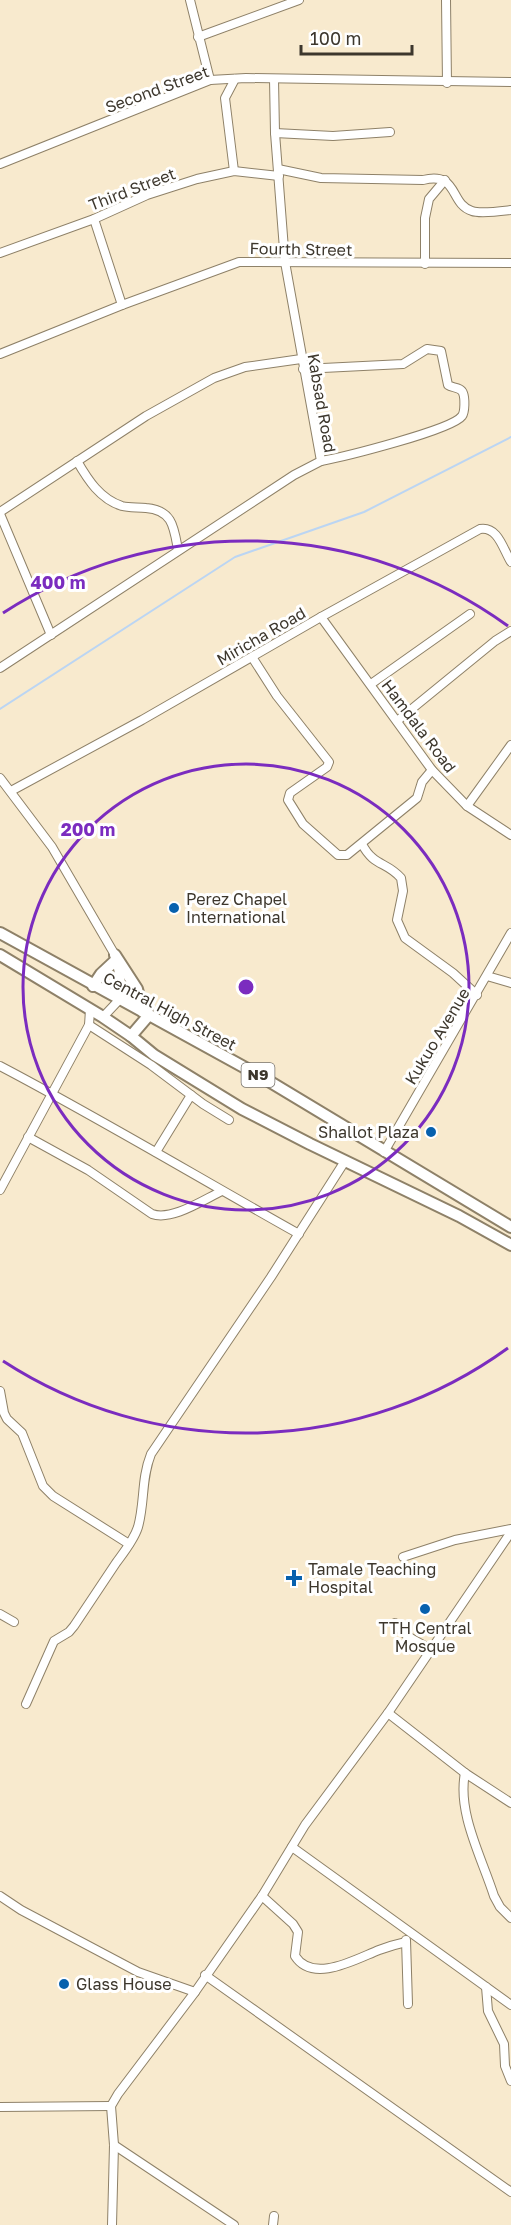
<svg xmlns="http://www.w3.org/2000/svg" width="511" height="2225" viewBox="0 0 511 2225" font-family="'Golos Text',sans-serif">
<style>
.lines{fill:none;stroke-linecap:round;stroke-linejoin:round}
.stream{stroke:#bbd5f3;stroke-width:2}
.minor-casing{stroke:#8e8168;stroke-width:10}
.highway-casing{stroke:#8e8168;stroke-width:14}
.minor{stroke:#fff;stroke-width:8}
.highway{stroke:#fff;stroke-width:10}
.ring{fill:none;stroke:#7b2cbf;stroke-width:3}
.poi-dot{fill:#0761ae;stroke:#fff;stroke-width:2}
.labels{text-anchor:middle;stroke-width:6;stroke-linejoin:round;paint-order:stroke}
.shield{fill:#fff;stroke:#77736c;stroke-width:1.5}
.shield-label{font-size:15px;font-weight:bold;fill:#3d372d}
.street-label{font-size:16px;fill:#3d372d;stroke:#fff}
.poi-label{font-size:16px;fill:#3d372d;stroke:#fff;text-anchor:start}
.centre{fill:#7b2cbf;stroke:#fff;stroke-width:3}
.ring-label{font-size:18px;text-anchor:middle;font-weight:bold;fill:#7b2cbf;stroke:#fff;stroke-width:6;stroke-linejoin:round;paint-order:stroke}
</style>
<rect width="100%" height="100%" fill="#f8eace"/>
<g class="lines">
<polyline class="stream" points="0,709 235,557 364,512 511,437"/>
<g class="minor-casing">
<g id="minor">
<polyline points="190,0 210,80"/>
<polyline points="446,0 447,83"/>
<polyline points="198,37 299,0"/>
<polyline points="275,133 333,136 390,132"/>
<polyline points="0,164 210,80 246,78 511,82"/>
<path d="M 278,169 L 321,178 L 423,180 C 459,171 449,204 472,211 C 480,214 502,211 511,210"/>
<polyline points="234,171 225,98 235,79"/>
<polyline points="94,219 122,305"/>
<polyline points="0,253 94,219 147,195 197,179 234,171 279,176"/>
<polyline points="425,264 425,218 429,199 445,180"/>
<polyline points="0,354 122,305 239,262 511,263"/>
<path d="M 303,369 L 403,364 L 427,349 L 441,351 L 448,385 C 452,388 461,387 463,393 C 465,398 465,412 462,416 C 452,430 343,457 321,461"/>
<path d="M 77,461 C 88,480 100,499 122,506 C 129,508 138,507 146,508 C 173,510 174,528 178,550"/>
<polyline points="0,512 146,416 214,378 245,367 301,359"/>
<polyline points="0,514 51,635"/>
<polyline points="321,617 432,770 467,806 511,835"/>
<polyline points="252,657 277,696 329,762 327,767 290,793 288,800 303,824 338,855 347,855 417,798 422,782 432,770"/>
<polyline points="0,668 294,475 321,461 285,262 275,133 274,79"/>
<polyline points="371,684 470,614"/>
<polyline points="397,721 495,641 511,631"/>
<polyline points="0,778 52,847 115,955 121,982 119,1000 103,1017"/>
<path d="M 11,791 L 142,720 L 321,617 L 480,529 C 498,526 503,549 511,562"/>
<polyline points="467,806 511,745"/>
<path d="M 362,844 C 374,867 386,861 401,878 L 403,891 L 397,920 L 405,938 L 453,973 L 477,995"/>
<polyline points="487,976 511,983"/>
<polyline points="89,1025 151,1065 203,1104 229,1120"/>
<path d="M 0,1066 C 101,1119 199,1178 299,1234"/>
<path d="M 28,1137 L 88,1170 L 152,1214 C 172,1221 203,1200 222,1191"/>
<polyline points="156,1152 191,1095"/>
<polyline points="384,1152 511,933"/>
<polyline points="0,1190 89,1025 90,1010"/>
<polyline points="0,1391 4,1413 7,1419 22,1433 43,1486 53,1496 129,1544"/>
<polyline points="403,1557 455,1540 511,1529"/>
<polyline points="0,1614 14,1622"/>
<path d="M 395,1623 C 403,1636 417,1641 430,1649"/>
<path d="M 26,1704 L 54,1641 L 69,1632 L 74,1626 C 88,1605 102,1584 116,1563 C 124,1552 134,1540 138,1527 C 145,1502 141,1479 151,1454 L 271,1277 L 345,1161"/>
<polyline points="388,1713 465,1773 511,1803"/>
<path d="M 465,1773 C 457,1813 482,1858 494,1896 L 500,1907 L 511,1918"/>
<polyline points="292,1847 511,2005"/>
<polyline points="0,1896 21,1910 138,1972 195,1992"/>
<path d="M 262,1896 L 293,1924 L 298,1932 L 295,1956 C 313,1984 356,1959 379,1950 C 387,1947 397,1944 406,1942"/>
<polyline points="406,1940 408,2004"/>
<polyline points="205,1975 511,2192"/>
<polyline points="486,1987 488,2011 504,2044 505,2066 511,2081"/>
<polyline points="0,2107 111,2106"/>
<polyline points="114,2145 234,2225"/>
<polyline points="112,2225 114,2145 111,2106 118,2094 195,1992 262,1896 305,1825 388,1713 511,1532"/>
<polyline points="273,2225 274,2216"/>
</g>
</g>
<g class="highway-casing">
<g id="highway">
<polyline points="0,933 262,1077 511,1227"/>
<polyline points="0,955 103,1017 131,1036 154,1055 242,1109 310,1144 459,1216 511,1245"/>
<polyline points="115,955 137,989 143,1012"/>
<polyline points="93,986 101,974 116,960"/>
<polyline points="131,1036 149,1015"/>
</g>
</g>
<use href="#minor" class="minor"/>
<use href="#highway" class="highway"/>
</g>
<g class="ring">
<circle cx="246" cy="987" r="223"/>
<path d="M508 1348A446 446 0 0 1 3 1361M3 613A446 446 0 0 1 508 626"/>
</g>
<g class="poi-dot">
<circle cx="174" cy="908" r="6"/>
<circle cx="431" cy="1132" r="6"/>
<path d="M291 1569h6v6h6v6h-6v6h-6v-6h-6v-6h6z"/>
<circle cx="425" cy="1609" r="6"/>
<circle cx="64" cy="1984" r="6"/>
</g>
<g class="labels">
<rect class="shield" x="241.5" y="1063" width="33" height="24" rx="4.5"/>
<g class="shield-label">
<text x="258" y="1080">N9</text>
</g>
<g class="street-label">
<text transform="translate(157 89) rotate(-20)" y="6">Second Street</text>
<text transform="translate(132 189) rotate(-21)" y="6">Third Street</text>
<text transform="translate(301 249) rotate(1)" y="6">Fourth Street</text>
<text transform="translate(322 403) rotate(80)" y="6">Kabsad Road</text>
<text transform="translate(261 636) rotate(-30)" y="6">Miricha Road</text>
<text transform="translate(419 726) rotate(53)" y="6">Hamdala Road</text>
<text transform="translate(170 1011) rotate(28)" y="6">Central High Street</text>
<text transform="translate(437 1036) rotate(-59)" y="6">Kukuo Avenue</text>
</g>
<g class="poi-label">
<text x="186" y="905">Perez Chapel<tspan x="186" dy="18">International</tspan></text>
<text x="419" y="1138" text-anchor="end">Shallot Plaza</text>
<text x="308" y="1575">Tamale Teaching<tspan x="308" dy="18">Hospital</tspan></text>
<text x="425" y="1634" text-anchor="middle">TTH Central<tspan x="425" dy="18">Mosque</tspan></text>
<text x="76" y="1990">Glass House</text>
</g>
</g>
<circle cx="246" cy="987" r="9" class="centre"/>
<g class="ring-label">
<text x="58" y="589">400 m</text>
<text x="88" y="836">200 m</text>
</g>
<path d="M301 45v9h111v-9" fill="none" stroke="#3d372d" stroke-width="3"/>
<text x="310" y="45" font-size="18" fill="#3d372d" stroke="#ffffff" stroke-width="4.5" paint-order="stroke">100 m</text>
</svg>
